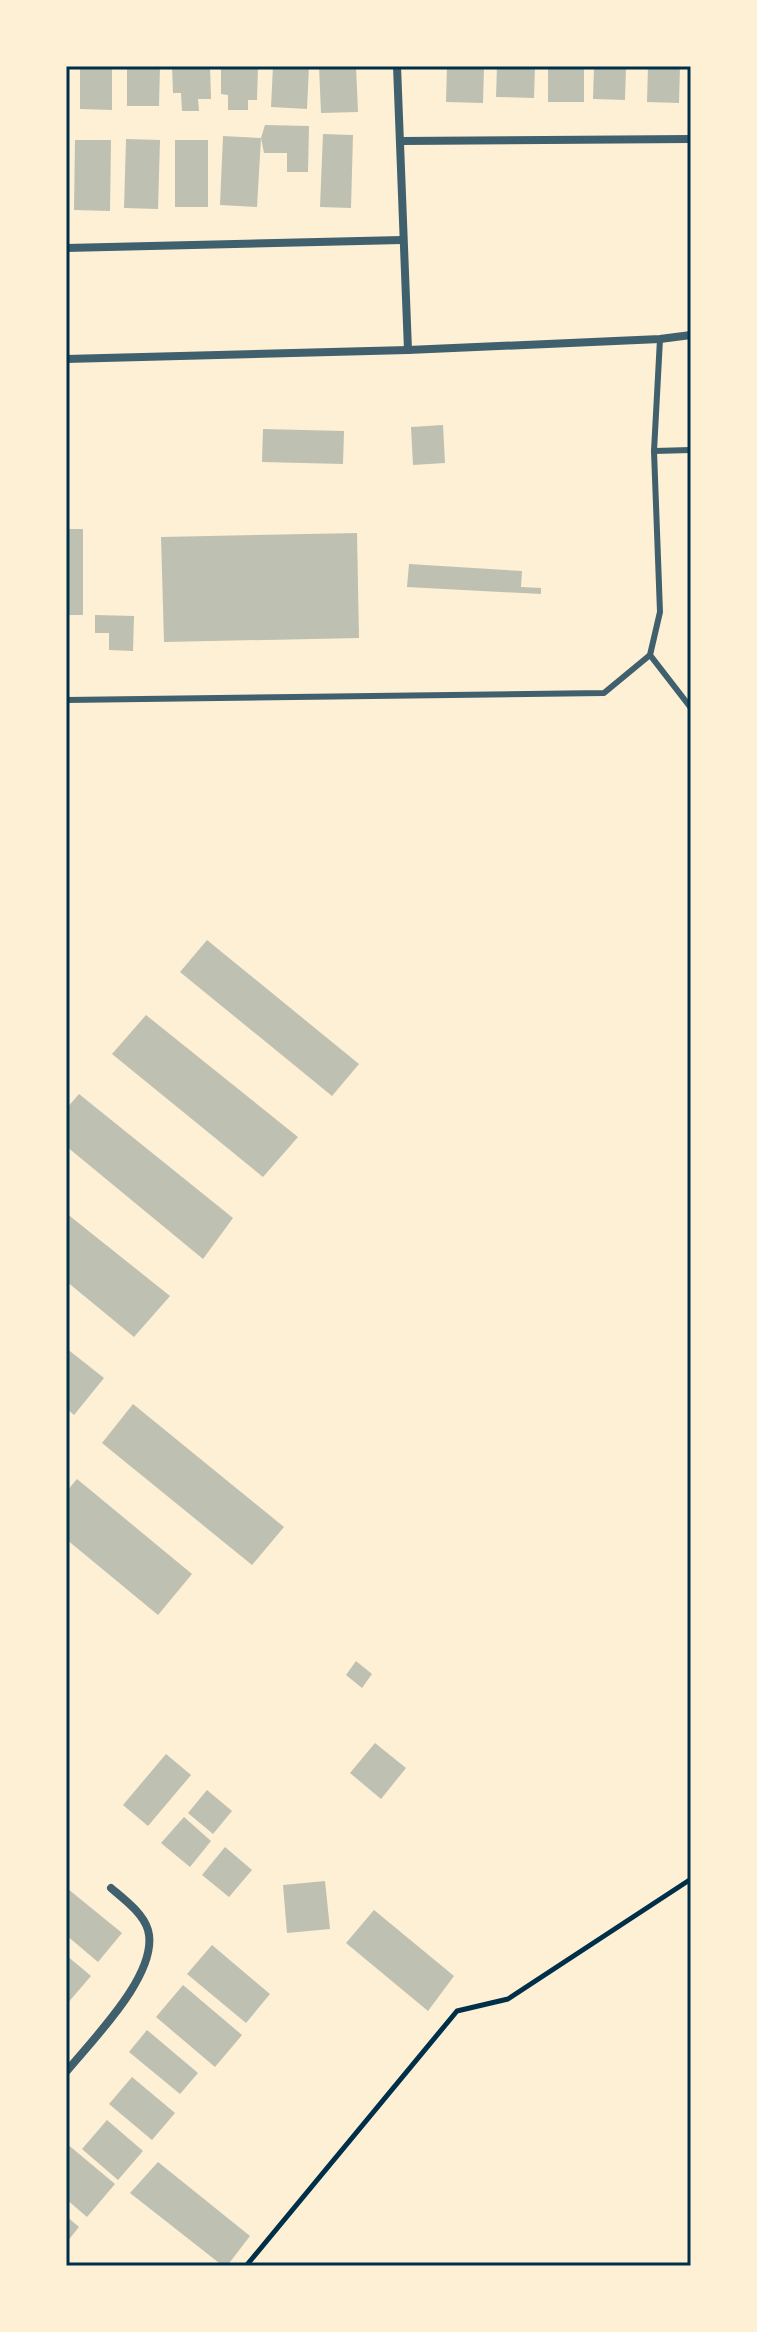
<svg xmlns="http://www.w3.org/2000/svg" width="757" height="2332" viewBox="0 0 757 2332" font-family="'Work Sans',sans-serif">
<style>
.building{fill:#bec0b2}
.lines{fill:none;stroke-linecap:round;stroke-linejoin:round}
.path{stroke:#003049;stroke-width:5}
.service{stroke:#3f606c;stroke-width:6}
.minor{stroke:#3f606c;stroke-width:8}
.neatline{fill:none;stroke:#003049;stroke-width:3}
</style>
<rect width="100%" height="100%" fill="#fdf0d5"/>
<g class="building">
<polygon points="80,66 112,66 112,110 80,109"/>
<polygon points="127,66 160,66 159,106 127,106"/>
<polygon points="172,66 210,66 211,99 198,99 199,111 182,111 181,93 173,93"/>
<polygon points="221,66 258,66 257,100 248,100 248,110 228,110 228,95 221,94"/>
<polygon points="273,66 309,66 307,109 271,107"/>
<polygon points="319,66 356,66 358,112 321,113"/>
<polygon points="447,66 484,66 483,103 446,102"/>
<polygon points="497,66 535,66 534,98 496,97"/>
<rect x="548" y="66" width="36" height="36"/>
<polygon points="594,66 626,66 625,100 593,99"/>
<polygon points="648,66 680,66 679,103 647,102"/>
<polygon points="265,125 309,126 308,172 287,172 287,153 264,153 261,138"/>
<polygon points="323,134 353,135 351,208 320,207"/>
<polygon points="223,136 261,138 257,207 220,205"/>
<polygon points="126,139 160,140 158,209 124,208"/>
<polygon points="75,140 111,140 110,211 74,210"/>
<rect x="175" y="140" width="33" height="67"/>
<polygon points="443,425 445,463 413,465 411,427"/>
<polygon points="263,429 344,431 343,464 262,462"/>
<rect x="66" y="529" width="17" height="86"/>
<polygon points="357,533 359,638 164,642 161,537"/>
<polygon points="409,564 522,571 521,587 541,588 541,594 407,587"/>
<polygon points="95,615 134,616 133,651 109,650 109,633 95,633"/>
<polygon points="207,940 359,1064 332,1096 180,972"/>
<polygon points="146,1015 298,1137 263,1177 112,1054"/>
<polygon points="79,1094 233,1218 203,1259 66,1146 66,1109"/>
<polygon points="66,1213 170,1296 134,1337 66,1281"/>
<polygon points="66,1348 104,1378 74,1415 66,1408"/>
<polygon points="133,1404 284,1527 252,1565 102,1443"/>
<polygon points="77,1479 192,1574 158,1615 66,1539 66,1492"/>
<polygon points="356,1661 372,1674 362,1688 346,1675"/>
<polygon points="375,1743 406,1768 381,1799 350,1773"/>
<polygon points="166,1754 191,1775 148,1826 123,1805"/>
<polygon points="207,1790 232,1811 213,1834 188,1813"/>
<polygon points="184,1817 211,1841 190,1867 161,1843"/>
<polygon points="225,1847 252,1870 229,1897 202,1875"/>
<polygon points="325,1881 330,1929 287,1933 283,1885"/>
<polygon points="68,1889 122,1933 98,1962 66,1935 66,1892"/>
<polygon points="374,1910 454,1976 428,2011 346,1943"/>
<polygon points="212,1945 270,1994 246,2023 187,1974"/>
<polygon points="66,1955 91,1976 66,2005"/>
<polygon points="183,1985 242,2035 215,2067 156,2017"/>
<polygon points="147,2030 198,2073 180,2094 129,2052"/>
<polygon points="132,2077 175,2113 152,2140 109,2104"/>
<polygon points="107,2120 143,2151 118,2180 82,2149"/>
<polygon points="66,2143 115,2184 87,2217 66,2199"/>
<polygon points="158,2162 250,2236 227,2266 223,2266 130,2193"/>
<polygon points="66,2216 79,2227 66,2243"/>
</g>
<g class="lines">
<polyline class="path" points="246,2266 457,2011 508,1999 691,1879"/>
<g class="service">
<polyline points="654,451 691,450"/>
<polyline points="650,655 691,708"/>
<polyline points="66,700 604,693 650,655 660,612 654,451 660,339"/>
</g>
<g class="minor">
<polyline points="397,66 408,350"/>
<polyline points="401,141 691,139"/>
<polyline points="66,248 402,240"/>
<polyline points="66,359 408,350 660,339 691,335"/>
<path d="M 66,2072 C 92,2040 160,1973 148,1930 C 143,1913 124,1899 111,1888"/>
</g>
</g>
<rect width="757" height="2332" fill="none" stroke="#fdf0d5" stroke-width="136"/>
<rect x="68" y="68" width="621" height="2196" class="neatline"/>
</svg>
